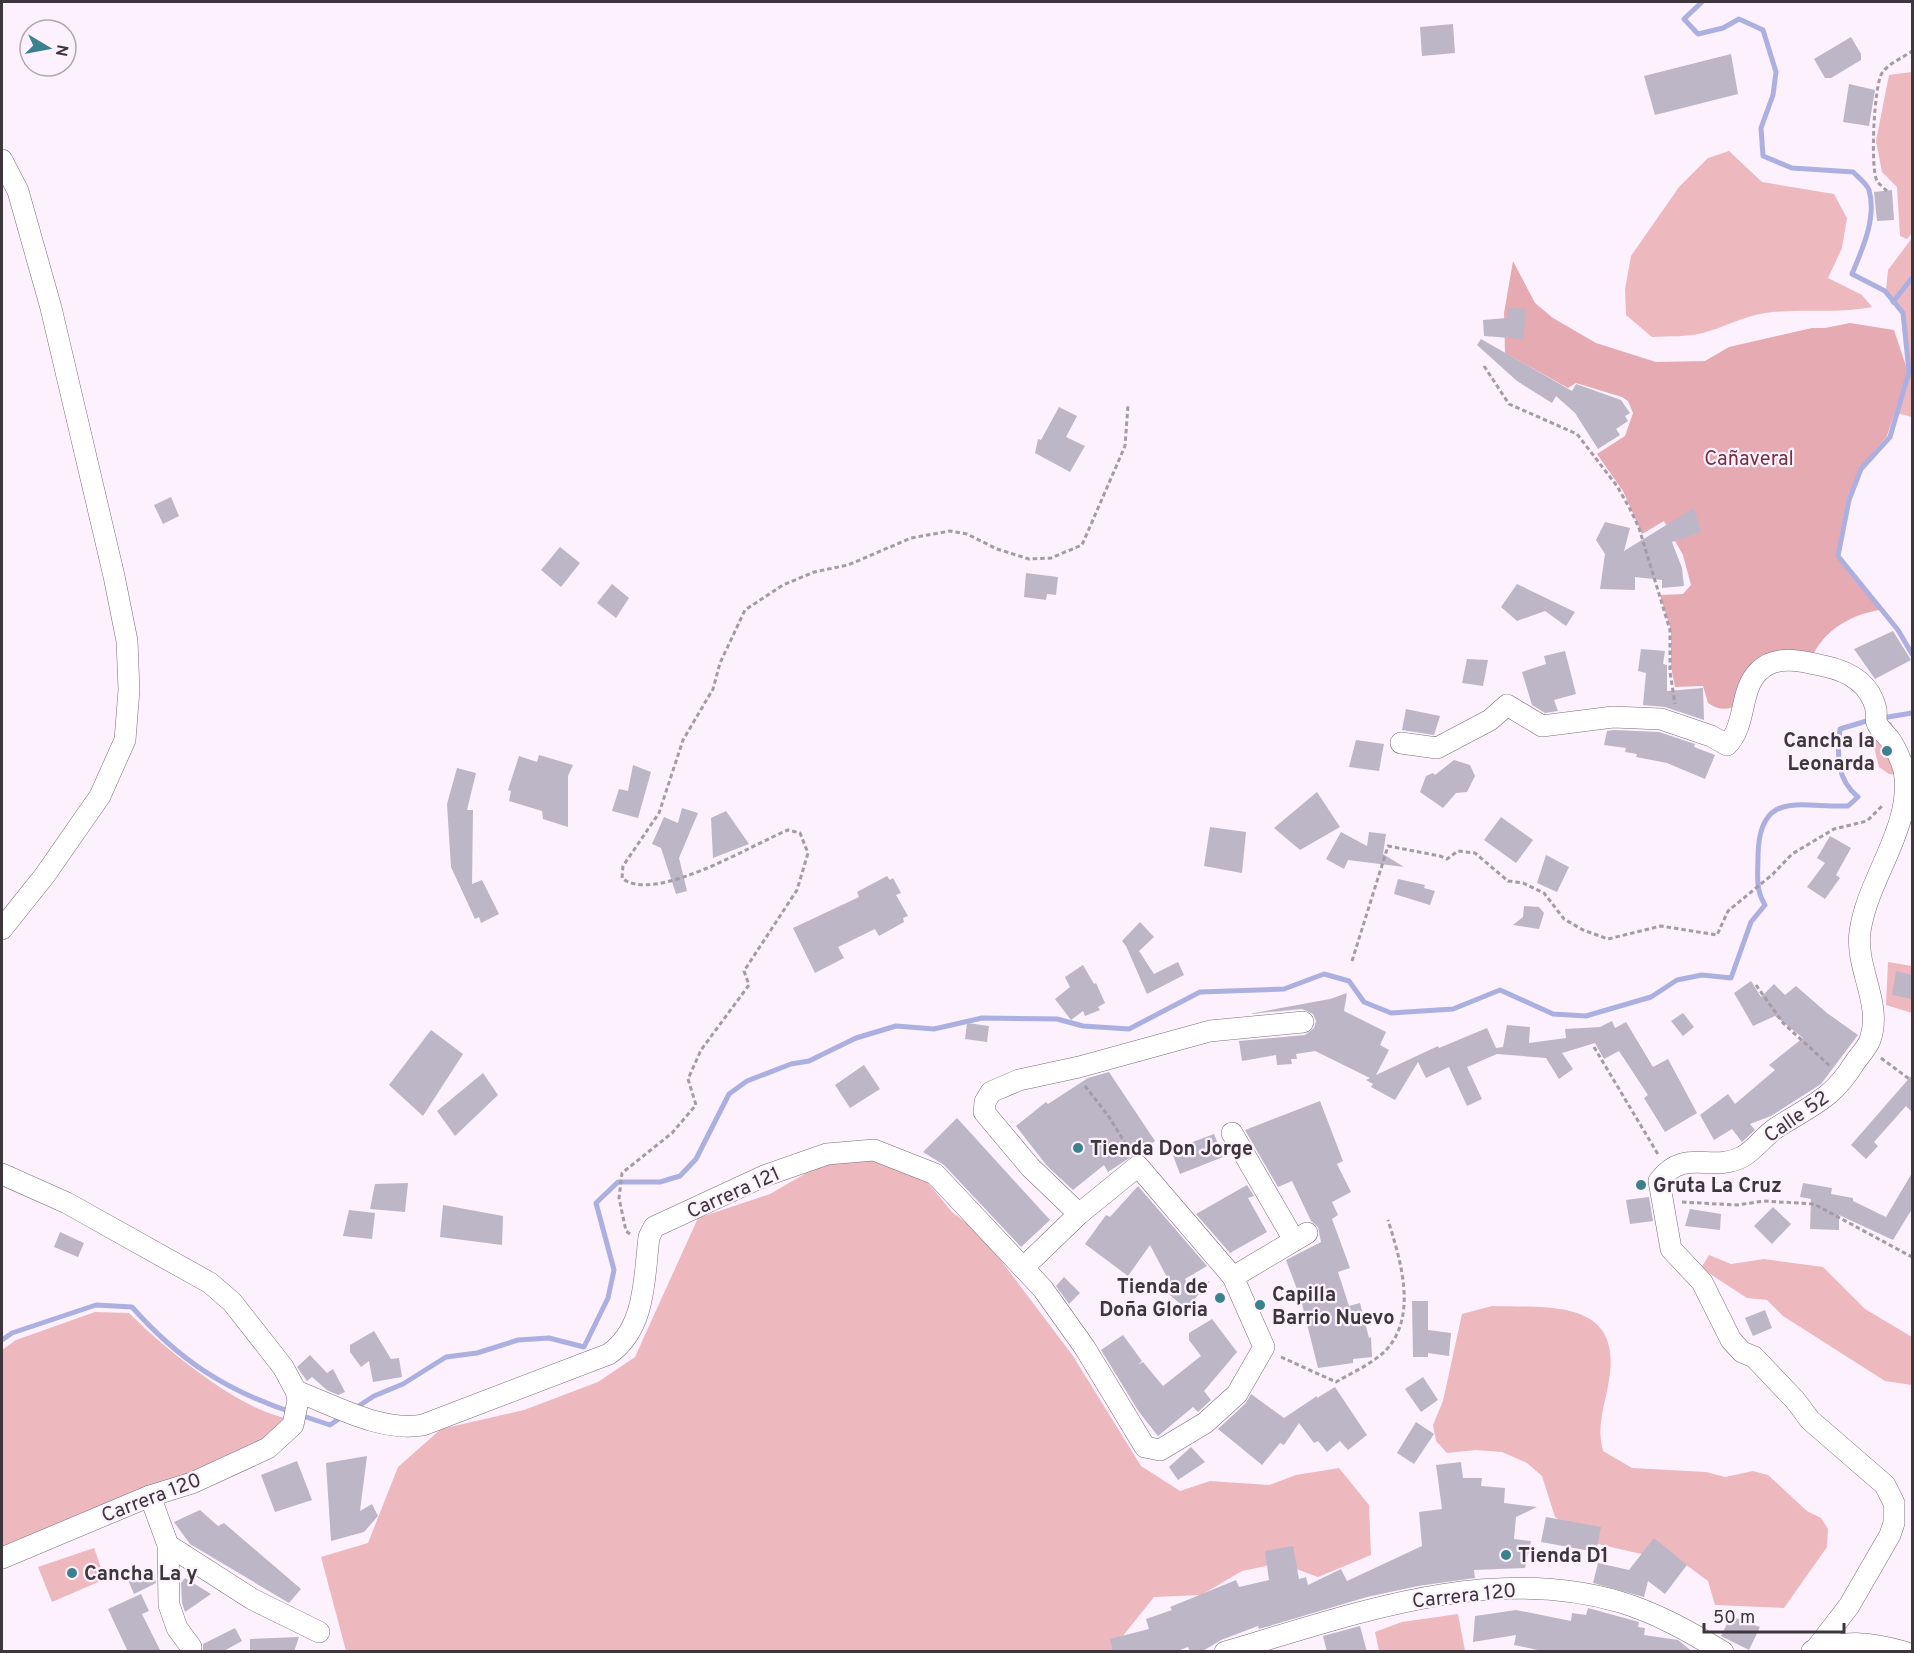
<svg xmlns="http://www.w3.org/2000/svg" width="1914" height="1653" viewBox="0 0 1914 1653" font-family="Overpass,sans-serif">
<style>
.green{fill:#edb8be}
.forest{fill:#e6abb2}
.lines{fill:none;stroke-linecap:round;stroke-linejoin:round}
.stream{stroke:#abb0e1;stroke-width:5}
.building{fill:#bcb6c7}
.minor-casing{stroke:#7b6d7b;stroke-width:22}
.path{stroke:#a49ba4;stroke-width:3;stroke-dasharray:4.5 3;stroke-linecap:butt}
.minor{stroke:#fff;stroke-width:21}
.poi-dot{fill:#3c818e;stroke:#fdf1fd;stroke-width:2}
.labels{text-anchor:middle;stroke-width:4.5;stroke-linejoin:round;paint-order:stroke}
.park-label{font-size:20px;fill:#76303d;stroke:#fdf1fd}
.poi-label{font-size:20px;font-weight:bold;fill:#3d373d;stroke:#fdf1fd;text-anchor:start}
.street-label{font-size:20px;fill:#3d373d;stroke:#fdf1fd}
</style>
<rect width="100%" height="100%" fill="#fdf1fd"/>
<g class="green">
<polygon points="1912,72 1912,233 1907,239 1900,236 1897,187 1882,172 1876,141 1889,75"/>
<path d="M 1729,151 L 1762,182 L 1834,194 L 1847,218 L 1842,248 L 1828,278 L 1862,295 L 1872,307 C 1837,314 1801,308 1765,313 C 1741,317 1725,327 1703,333 C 1687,337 1669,336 1652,337 L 1626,315 L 1625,289 L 1631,256 L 1679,187 L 1708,158 Z"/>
<polygon points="1912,238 1912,417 1897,413 1910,372 1904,314 1886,290 1888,270"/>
<polygon points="1891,722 1901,744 1897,775 1889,774 1879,767 1870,731 1877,723"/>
<polygon points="1888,962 1912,966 1912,1013 1886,1005"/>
<polygon points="878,1160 928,1183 952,1212 981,1234 1073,1356 1141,1466 1180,1491 1210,1481 1269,1485 1296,1475 1339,1468 1369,1505 1371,1555 1318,1577 1280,1563 1242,1571 1201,1595 1154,1597 1122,1637 1115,1652 346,1651 321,1557 368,1543 398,1467 441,1429 524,1410 598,1382 635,1357 698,1218 770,1194 827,1161"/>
<polygon points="1709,1255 1731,1264 1764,1259 1823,1267 1865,1309 1912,1337 1912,1385 1885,1381 1783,1316 1767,1300 1747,1298 1701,1268"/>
<path d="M 1492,1306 C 1548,1308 1623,1298 1609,1380 C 1605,1406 1596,1425 1603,1451 L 1632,1468 L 1706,1472 L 1725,1477 L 1753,1471 L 1768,1475 L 1807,1511 L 1821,1518 L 1828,1529 L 1827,1547 L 1784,1608 L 1715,1605 L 1708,1581 L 1685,1564 L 1589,1542 L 1555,1517 L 1542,1476 L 1527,1463 L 1502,1452 L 1476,1450 L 1447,1453 L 1436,1441 L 1433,1425 L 1443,1401 L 1462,1314 Z"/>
<path d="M 95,1312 L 129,1313 C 163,1347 239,1410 286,1418 L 245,1458 L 2,1550 L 2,1350 L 16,1340 Z"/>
<polygon points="94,1548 105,1579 52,1602 38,1567"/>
<polygon points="1458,1614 1465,1651 1379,1651 1375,1632 1402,1622"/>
</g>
<path class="forest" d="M 1513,261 L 1535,303 L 1553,318 L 1596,343 L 1656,362 L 1705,361 L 1729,347 L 1812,328 L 1825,328 L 1850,323 L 1894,330 L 1908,372 L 1887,436 L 1859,469 L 1847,499 L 1836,556 L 1880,610 C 1848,615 1822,632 1810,661 L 1786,658 L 1740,704 C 1729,710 1719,711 1708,703 L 1703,686 L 1675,687 L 1671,667 L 1671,630 L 1660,595 L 1683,594 L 1691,585 L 1683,555 L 1664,521 L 1642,534 L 1623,491 L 1597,454 L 1625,436 L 1633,413 L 1628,401 L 1622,397 L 1576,383 L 1568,388 L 1505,353 L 1504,313 Z"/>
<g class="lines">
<g class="stream">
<path d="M 1702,2 L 1684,19 L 1698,34 L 1723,28 L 1739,19 L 1763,30 L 1776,72 L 1773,95 L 1761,128 L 1763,156 L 1792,168 L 1853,172 C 1858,177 1867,184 1869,190 C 1877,218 1862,250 1852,274 L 1885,291 L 1903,313 L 1909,372 L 1890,437 L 1861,469 L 1849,500 L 1838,556 L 1898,630 L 1912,654"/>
<polyline points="1893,302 1912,278"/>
<polyline points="1882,718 1912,713"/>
<path d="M 2,1340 L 12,1333 L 96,1305 L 132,1307 C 179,1360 225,1390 291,1412"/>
<path d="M 354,1409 L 374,1396 L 403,1384 L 446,1357 L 477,1353 L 518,1340 L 549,1338 L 584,1347 L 608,1298 L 614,1270 L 596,1203 L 618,1182 L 660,1182 L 680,1176 L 696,1159 L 729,1094 L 747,1081 L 791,1064 L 809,1061 L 856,1038 L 896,1026 L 934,1029 L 982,1018 L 1057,1019 L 1083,1026 L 1129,1029 L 1200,992 L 1284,989 L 1324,974 L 1349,981 L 1364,1002 L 1391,1013 L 1453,1009 L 1500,990 L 1553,1014 L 1586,1016 L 1651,997 L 1677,980 L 1702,975 L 1731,978 L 1751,922 L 1765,905 C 1755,889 1758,875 1758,856 C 1759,788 1801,808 1848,806 L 1858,797 C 1836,779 1837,755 1840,729 L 1870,720"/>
<polyline points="300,1415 330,1425 343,1416"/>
</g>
</g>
<g class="building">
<polygon points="1453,24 1455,53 1422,56 1420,27"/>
<polygon points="1851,37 1861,54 1861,60 1831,78 1825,78 1814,59"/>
<polygon points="1731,54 1738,94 1655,115 1644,76"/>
<polygon points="1849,84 1875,90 1869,126 1843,122"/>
<polygon points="1892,190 1894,220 1877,221 1874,192"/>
<polygon points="1508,308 1526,309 1523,339 1484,336 1483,320 1507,318"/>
<polygon points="1481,339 1572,391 1576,384 1621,400 1630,413 1625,416 1628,421 1616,429 1620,435 1598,449 1575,413 1556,396 1552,403 1517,381 1477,345"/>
<polygon points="1059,407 1077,416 1066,437 1085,446 1070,472 1035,453 1038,439 1041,440"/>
<polygon points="171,497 179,516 163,524 154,505"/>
<polygon points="1694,508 1701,532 1672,542 1682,568 1684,586 1662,588 1662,580 1635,577 1635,590 1600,589 1605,554 1596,540 1605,522 1630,528 1624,551"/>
<polygon points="560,547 580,563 561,587 541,570"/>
<polygon points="1026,573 1058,577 1056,595 1047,594 1046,600 1024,597"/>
<polygon points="612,584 629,598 616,618 597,603"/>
<polygon points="1517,584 1575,612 1566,626 1545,611 1517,621 1501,607"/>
<polygon points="1893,631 1911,660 1875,679 1854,649"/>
<polygon points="1641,649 1665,651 1663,664 1667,665 1667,691 1703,688 1704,720 1665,707 1643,705 1646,673 1638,671"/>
<polygon points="1565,651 1576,694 1554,700 1558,711 1545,713 1532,705 1522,672 1546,664 1544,656"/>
<polygon points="1467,659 1488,660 1483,686 1462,683"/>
<polygon points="1406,709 1440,716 1434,735 1402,730"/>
<polygon points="1614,730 1659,732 1695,744 1694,747 1715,755 1705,779 1667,763 1636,757 1637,754 1625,752 1626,748 1604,745 1607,731"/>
<polygon points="1356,740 1384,744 1379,771 1349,767"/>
<polygon points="539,755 573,765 568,776 568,827 543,819 542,811 509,801 511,791 508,790 519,756 537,762"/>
<polygon points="1454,760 1470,765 1475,776 1467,792 1456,793 1443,808 1420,792 1426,776 1433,773 1435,775"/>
<polygon points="633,765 651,772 638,818 612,811 619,789 628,791"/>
<polygon points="457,768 476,773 467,810 473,810 472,884 482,880 499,914 481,923 479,917 475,919 451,867 447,804"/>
<polygon points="1317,792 1340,827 1300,850 1274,828"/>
<polygon points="682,808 698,813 679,858 687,891 676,894 661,848 652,844 664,817 678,823"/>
<polygon points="726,811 749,844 713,858 711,818"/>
<polygon points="1501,817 1533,840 1516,863 1484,840"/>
<polygon points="1210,827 1246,832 1242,873 1204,866"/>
<polygon points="1341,832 1367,846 1369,832 1386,834 1383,854 1404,867 1348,860 1344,869 1326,859"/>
<polygon points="1830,836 1851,848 1836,875 1840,878 1825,899 1807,887 1825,863 1817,858"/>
<polygon points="1546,855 1569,867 1557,892 1537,883"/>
<polygon points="887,876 890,880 893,878 901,893 896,895 908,916 903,918 904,922 879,936 875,929 838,947 844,958 815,973 793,928 859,897 857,892"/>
<polygon points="1398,879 1425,885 1424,888 1435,891 1430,905 1394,894"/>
<polygon points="1524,906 1539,907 1544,913 1539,929 1513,925 1523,917"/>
<polygon points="1140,922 1154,937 1139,951 1154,974 1178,962 1184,975 1147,994 1126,946 1122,941"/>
<polygon points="1083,965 1094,984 1096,983 1105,1003 1098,1007 1100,1010 1085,1016 1083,1011 1071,1020 1055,999 1070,987 1065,977"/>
<polygon points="1896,971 1912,975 1912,999 1892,995"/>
<polygon points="1751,981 1761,997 1774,984 1785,995 1796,986 1827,1013 1858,1035 1821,1084 1771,1116 1750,1124 1755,1130 1742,1142 1732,1129 1714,1140 1700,1115 1728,1094 1735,1104 1775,1070 1769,1065 1803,1038 1775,1016 1753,1026 1734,993"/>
<polygon points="1347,993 1344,1011 1386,1032 1380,1045 1389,1050 1376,1075 1438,1046 1439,1048 1487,1028 1496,1048 1503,1047 1507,1025 1530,1027 1529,1043 1566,1038 1565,1029 1600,1027 1612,1021 1615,1028 1626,1022 1653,1067 1668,1059 1697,1113 1665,1132 1644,1098 1648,1095 1619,1051 1604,1059 1595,1043 1562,1053 1573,1069 1559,1079 1546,1058 1497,1054 1467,1067 1482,1099 1467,1106 1449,1067 1426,1078 1418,1062 1395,1100 1371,1087 1373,1084 1366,1080 1370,1078 1315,1051 1296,1054 1297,1059 1291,1059 1292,1064 1277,1065 1276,1055 1242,1061 1239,1041 1305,1035 1314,1028 1316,1021 1313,1014 1302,1009 1249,1014 1330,999"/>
<polygon points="1683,1013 1694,1027 1683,1036 1671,1021"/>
<polygon points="967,1023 989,1026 987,1042 965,1039"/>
<polygon points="431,1030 463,1054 423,1116 389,1085"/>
<polygon points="864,1065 880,1089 850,1108 835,1085"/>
<polygon points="1109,1072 1155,1141 1108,1172 1104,1165 1073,1190 1047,1166 1016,1126 1046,1102 1048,1104 1088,1078"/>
<polygon points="483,1073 498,1095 455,1136 437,1111"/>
<polygon points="1912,1075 1912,1112 1906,1106 1874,1142 1878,1146 1866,1159 1851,1145"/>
<polygon points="1320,1101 1343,1161 1337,1164 1351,1192 1332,1202 1338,1215 1332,1219 1350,1268 1338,1272 1349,1306 1360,1303 1369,1338 1371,1337 1372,1357 1353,1359 1353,1363 1318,1368 1301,1300 1286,1260 1321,1242 1318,1227 1311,1221 1292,1181 1278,1187 1245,1130"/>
<polygon points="957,1118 1050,1220 1021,1247 944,1165 923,1152"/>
<polygon points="1214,1134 1223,1157 1180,1174 1171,1150"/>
<polygon points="1912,1173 1912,1209 1893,1240 1839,1215 1839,1230 1810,1229 1811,1199 1800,1197 1803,1183 1832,1188 1831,1194 1853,1198 1853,1201 1886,1217"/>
<polygon points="408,1183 405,1212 370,1209 375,1184"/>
<polygon points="1247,1185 1254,1196 1248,1198 1267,1232 1230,1253 1196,1214"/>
<polygon points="1138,1186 1207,1266 1185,1279 1189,1289 1210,1281 1186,1309 1163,1289 1169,1281 1150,1245 1128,1276 1085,1244 1106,1215 1110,1217"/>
<polygon points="1649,1197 1653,1221 1630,1224 1626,1200"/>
<polygon points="443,1205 503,1216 502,1245 440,1237"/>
<polygon points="1773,1207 1791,1224 1772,1244 1754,1226"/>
<polygon points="1690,1209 1721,1214 1720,1230 1685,1226"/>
<polygon points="349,1210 375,1213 372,1239 343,1236"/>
<polygon points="60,1232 84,1243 78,1257 54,1247"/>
<polygon points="1064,1277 1080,1293 1069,1304 1056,1286"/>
<polygon points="1412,1301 1428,1301 1428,1330 1451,1333 1449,1356 1428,1353 1428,1357 1413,1357"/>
<polygon points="1765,1310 1772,1328 1753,1336 1745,1318"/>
<polygon points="1212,1319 1237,1352 1204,1391 1211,1400 1198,1412 1193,1407 1158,1436 1139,1412 1101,1350 1123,1335 1142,1361 1138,1365 1143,1362 1163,1386 1201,1356 1189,1340 1189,1333"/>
<polygon points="374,1331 391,1359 399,1358 402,1377 373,1382 369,1361 361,1367 350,1352 350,1345"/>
<polygon points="310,1355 327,1373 333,1369 345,1392 338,1395 327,1390 312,1377 307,1381 297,1367"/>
<polygon points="1423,1377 1438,1400 1421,1412 1405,1389"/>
<polygon points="1335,1387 1367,1435 1348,1450 1340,1441 1327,1452 1318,1441 1314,1443 1299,1423 1284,1445 1280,1443 1262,1465 1218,1429 1246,1403 1251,1394 1284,1418 1317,1396 1317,1398"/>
<polygon points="1416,1422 1434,1434 1414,1464 1397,1453"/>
<polygon points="1191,1447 1205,1462 1178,1480 1169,1467"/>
<polygon points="367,1456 360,1511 372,1504 378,1516 364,1532 331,1541 326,1463"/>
<polygon points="297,1461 312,1500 275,1512 261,1475"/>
<polygon points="1461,1462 1463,1478 1482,1478 1481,1486 1505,1488 1504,1503 1537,1507 1516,1517 1514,1539 1531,1541 1525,1568 1474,1570 1475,1578 1418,1586 1367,1597 1259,1629 1258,1626 1221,1640 1201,1652 1190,1652 1188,1647 1175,1652 1113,1652 1110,1639 1149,1629 1146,1619 1172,1610 1170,1607 1236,1580 1239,1587 1269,1580 1265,1551 1293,1546 1299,1579 1306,1577 1308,1585 1341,1569 1347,1581 1422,1546 1419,1512 1442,1509 1436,1465"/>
<polygon points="200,1510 218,1526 224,1523 301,1589 289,1603 190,1544 174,1522"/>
<polygon points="1546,1517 1601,1527 1596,1552 1541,1542"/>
<polygon points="1654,1538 1687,1565 1665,1594 1648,1581 1644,1597 1593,1583 1598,1563 1629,1570"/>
<polygon points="152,1569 156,1583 134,1594 128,1580"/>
<polygon points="185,1578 211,1594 185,1612 182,1603 181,1583"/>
<polygon points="141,1594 149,1611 142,1614 161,1652 128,1652 108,1609"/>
<polygon points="1588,1608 1639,1622 1638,1627 1645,1628 1644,1635 1678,1640 1693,1652 1547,1652 1514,1645 1516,1635 1473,1642 1475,1616 1516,1610 1571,1621 1572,1613 1586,1615"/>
<polygon points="1731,1616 1760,1627 1749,1650 1721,1636"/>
<polygon points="1360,1626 1367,1652 1327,1652 1323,1636"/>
<polygon points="235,1628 242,1641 222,1652 203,1652 203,1644"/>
<polygon points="299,1637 294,1652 250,1652 250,1639"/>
</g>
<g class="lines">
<g class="minor-casing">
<g id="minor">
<polyline points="2,160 18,191 51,308 114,576 127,641 129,690 125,740 100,796 45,875 2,929"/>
<path d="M 1401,743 L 1437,748 L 1490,720 L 1507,705 L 1542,726 L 1613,717 L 1661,719 L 1711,736 L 1727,745 C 1747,725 1739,690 1759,671 C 1776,654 1803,661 1824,666 C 1848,671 1870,683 1876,709 C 1877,714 1875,719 1877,723 C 1879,729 1887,735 1891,741 C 1896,749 1901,760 1904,770 C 1914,827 1867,878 1860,932 C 1855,968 1883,1004 1870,1040 C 1867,1048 1860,1055 1855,1062 C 1832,1100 1811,1105 1776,1128 C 1764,1136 1754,1151 1742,1157 C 1711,1173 1684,1147 1659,1181 L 1671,1249 L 1702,1282 L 1731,1340 L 1742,1352 L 1754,1357 L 1795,1400 L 1810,1420 L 1885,1485 L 1894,1503 L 1894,1523 L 1890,1535 L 1849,1606 L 1815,1650"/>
<polyline points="1232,1133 1294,1240"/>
<polyline points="2,1174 67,1203 210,1283 232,1302 283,1367 296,1391 298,1400 293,1425 268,1448 192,1483 150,1496 2,1558"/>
<polyline points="1079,1214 1030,1167 984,1112 985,1102 991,1092 1019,1080 1079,1067 1210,1031 1303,1022"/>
<polyline points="1233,1277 1307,1233"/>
<path d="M 296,1391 C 336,1406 380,1432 423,1425 L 609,1354 C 646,1328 644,1278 649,1237 L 654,1227 L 764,1176 L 827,1154 L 874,1150 L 935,1174 L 1043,1289 L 1085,1348 L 1145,1447 L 1160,1450 L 1205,1423 L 1237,1394 L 1264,1347 L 1233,1277 L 1138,1166 L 1079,1214 L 1023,1268"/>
<polyline points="150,1496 168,1545 169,1605 177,1628 191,1647"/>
<polyline points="168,1545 252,1599 319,1632"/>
<path d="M 1812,1651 C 1849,1640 1869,1642 1905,1652"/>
<path d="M 1225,1652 C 1352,1615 1487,1563 1620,1602 C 1657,1613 1690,1632 1723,1652"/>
</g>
</g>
<g class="path">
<path d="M 1887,191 C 1884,188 1879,184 1877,181 C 1870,168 1874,85 1882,73 C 1889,63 1903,58 1912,51"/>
<polyline points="1484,366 1509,404 1577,434 1617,486 1630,509 1639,528 1670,630 1670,672 1675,704"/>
<polyline points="1352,961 1388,846 1440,856 1447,859 1458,851 1475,853 1508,881 1523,883 1544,893 1564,919 1583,930 1608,939 1661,926 1717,935 1728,911 1773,874 1792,854 1834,829 1867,821 1883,805"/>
<polyline points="1756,985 1783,1023 1830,1066"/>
<polyline points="1594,1047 1659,1156"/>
<polyline points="1881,1058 1912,1081"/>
<polyline points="1085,1086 1109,1117 1129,1149"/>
<polyline points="1682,1202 1737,1205 1764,1201 1814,1204 1912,1257"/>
<path d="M 630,1234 L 626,1231 L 619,1198 L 622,1173 L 672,1133 L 696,1105 L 688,1079 L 701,1050 L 749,985 L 744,971 L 797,890 L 808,853 L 800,833 L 788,830 C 753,844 654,905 622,878 L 623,866 L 659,813 L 683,740 L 713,689 L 720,663 L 745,610 L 783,585 L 814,572 L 848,565 L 911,538 L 950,531 L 967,534 L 997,549 L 1029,559 L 1051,558 L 1082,545 L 1125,446 L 1128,405"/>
<path d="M 1281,1357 L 1336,1382 C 1353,1372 1374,1363 1387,1349 C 1418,1314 1400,1259 1388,1220"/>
</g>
<use href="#minor" class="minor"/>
</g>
<g class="poi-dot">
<circle cx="1887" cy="751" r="6"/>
<circle cx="1078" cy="1148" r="6"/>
<circle cx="1641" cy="1185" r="6"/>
<circle cx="1220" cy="1298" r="6"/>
<circle cx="1260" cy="1305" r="6"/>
<circle cx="1506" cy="1555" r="6"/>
<circle cx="72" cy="1573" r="6"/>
</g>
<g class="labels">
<g class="park-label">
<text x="1749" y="465">Cañaveral</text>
</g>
<g class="poi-label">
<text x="1875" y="747" text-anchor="end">Cancha la<tspan x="1875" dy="23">Leonarda</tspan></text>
<text x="1090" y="1155">Tienda Don Jorge</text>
<text x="1653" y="1192">Gruta La Cruz</text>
<text x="1208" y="1293" text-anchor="end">Tienda de<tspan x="1208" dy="23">Doña Gloria</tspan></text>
<text x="1272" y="1301">Capilla<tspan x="1272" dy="23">Barrio Nuevo</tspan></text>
<text x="1518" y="1562">Tienda D1</text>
<text x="84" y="1580">Cancha La y</text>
</g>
<g class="street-label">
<text transform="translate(1796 1116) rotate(-35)" y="7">Calle 52</text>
<text transform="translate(733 1192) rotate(-24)" y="7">Carrera 121</text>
<text transform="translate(151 1497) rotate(-21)" y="7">Carrera 120</text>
<text transform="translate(1464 1595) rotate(-6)" y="7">Carrera 120</text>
</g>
</g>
<rect width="1914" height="1653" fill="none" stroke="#3d373d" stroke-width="6"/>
<g transform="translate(48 48) rotate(100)"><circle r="28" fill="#fdf1fd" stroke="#b0a7b0" stroke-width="1.5"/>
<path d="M0-4.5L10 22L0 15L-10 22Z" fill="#3c818e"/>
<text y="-9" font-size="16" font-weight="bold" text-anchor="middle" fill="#3d373d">N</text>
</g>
<path d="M1704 1623v9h140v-9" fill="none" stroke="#3d373d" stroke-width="3"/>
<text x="1713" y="1623" font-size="18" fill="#3d373d" stroke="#fdf1fd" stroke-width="4.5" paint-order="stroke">50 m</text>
</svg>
